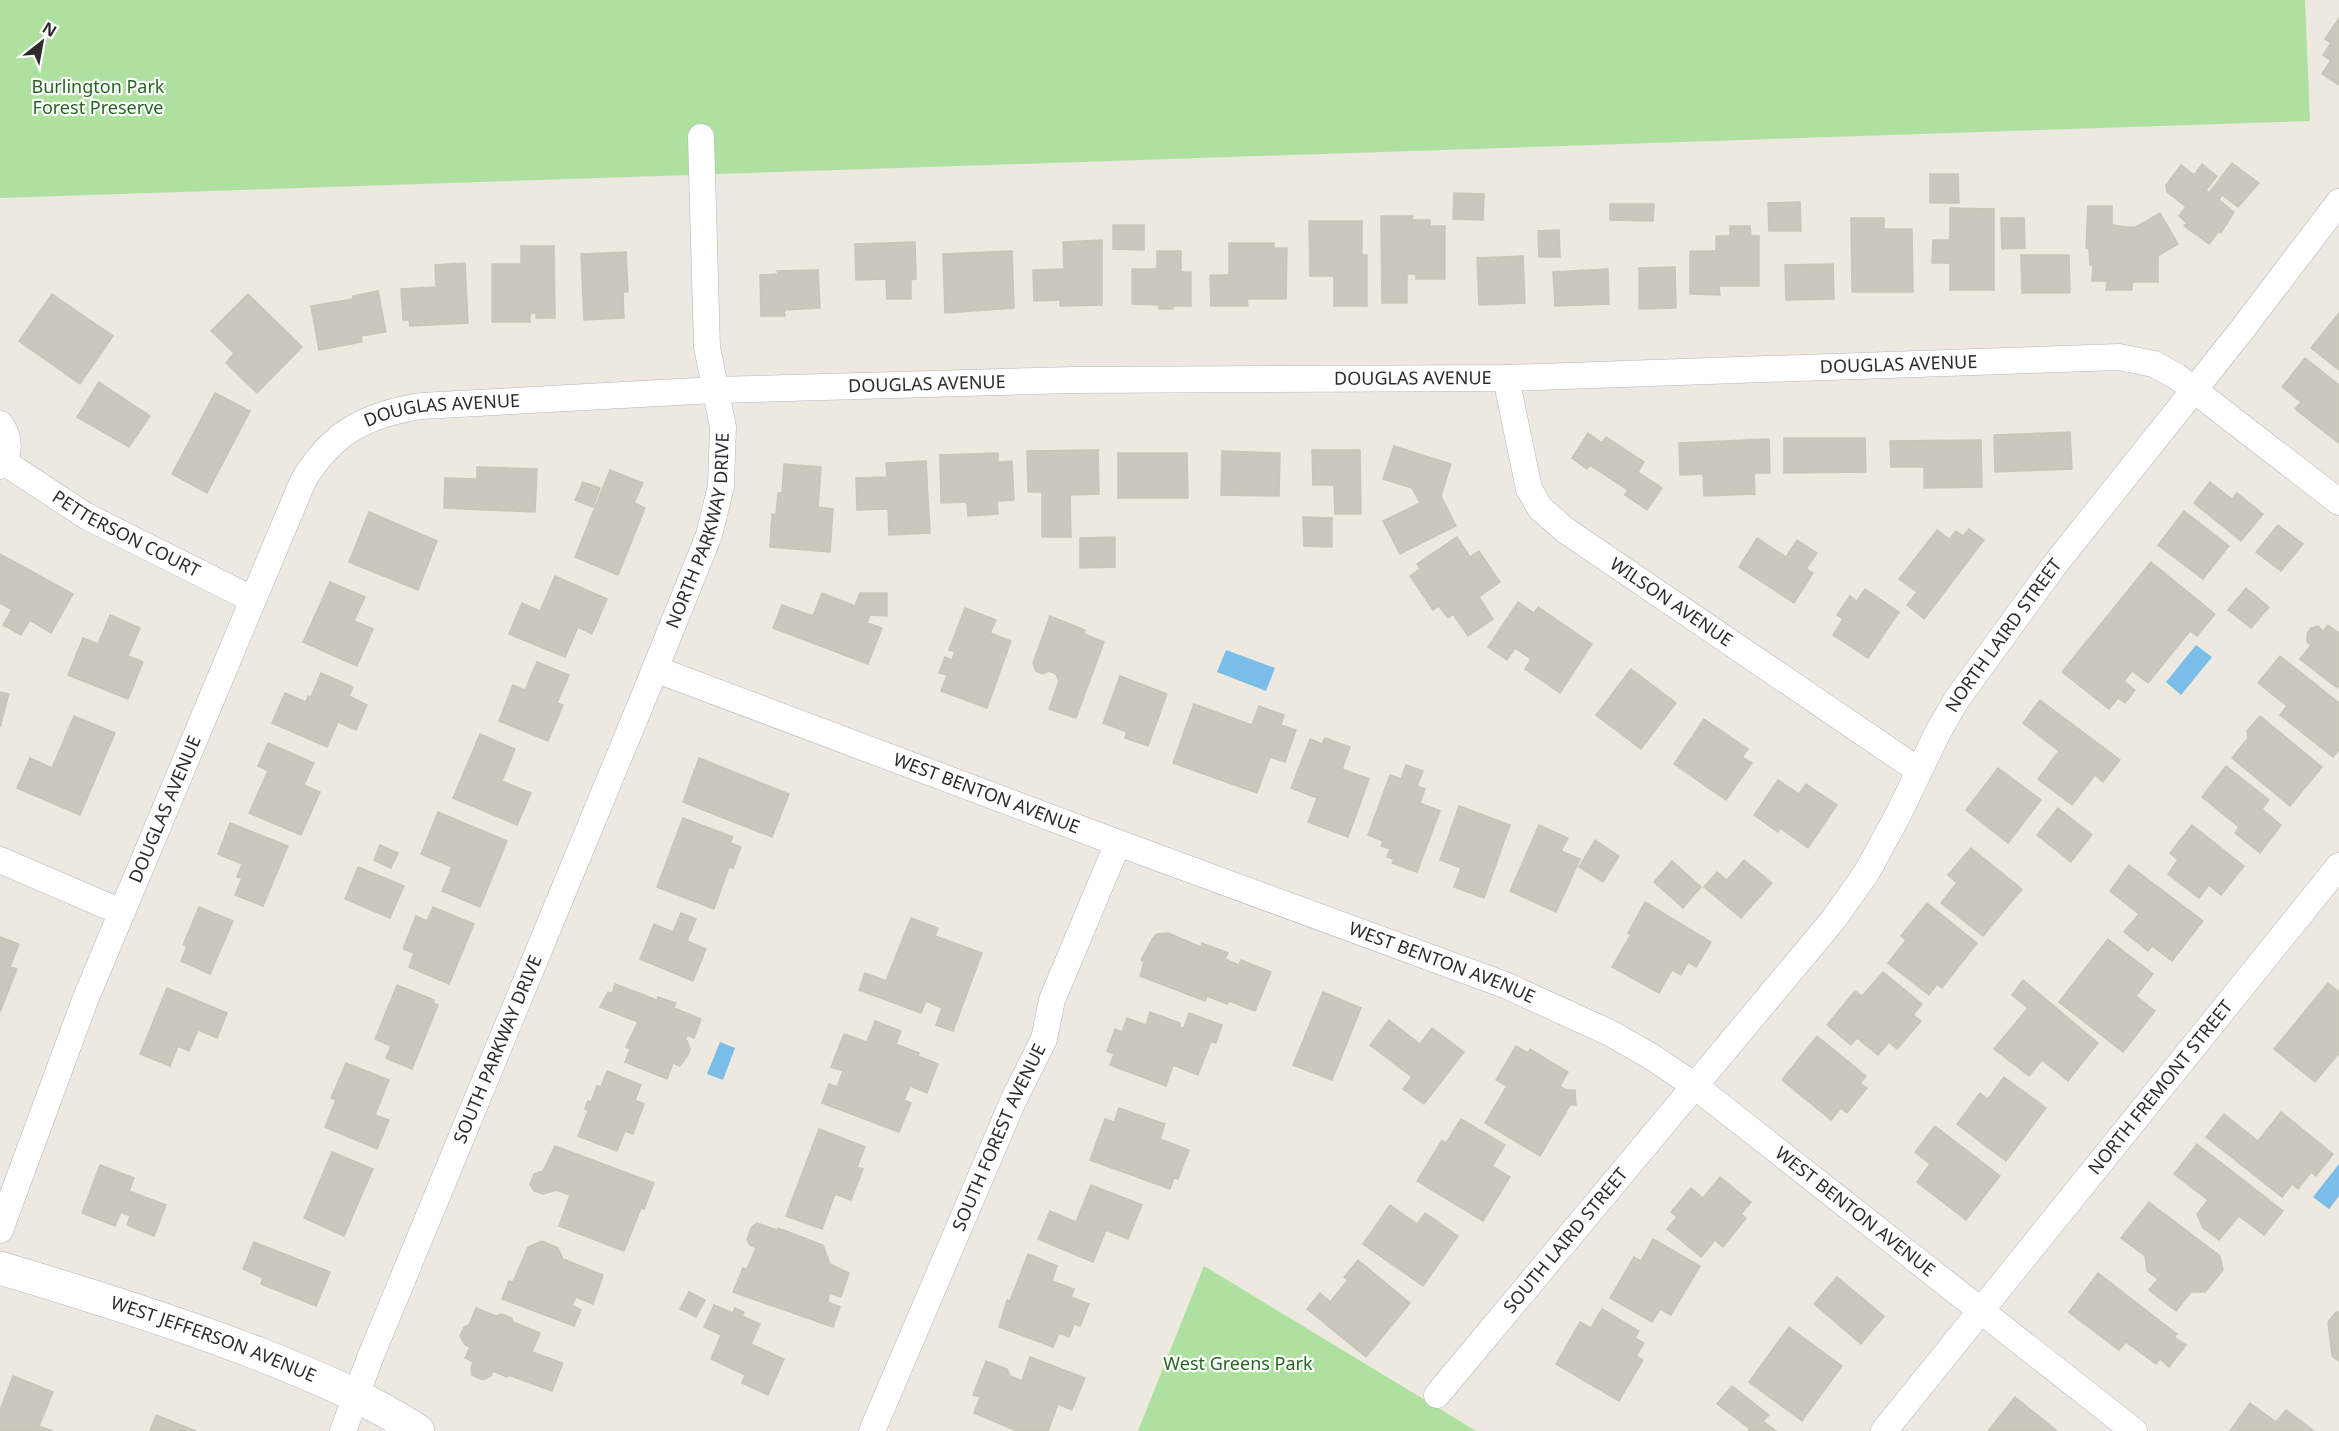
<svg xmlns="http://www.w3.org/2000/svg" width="2339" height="1431" viewBox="0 0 2339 1431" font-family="'Noto Sans',sans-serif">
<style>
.green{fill:#aee0a0}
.water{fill:#7abde8}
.building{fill:#c9c7be;stroke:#c8c5b9;stroke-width:1.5}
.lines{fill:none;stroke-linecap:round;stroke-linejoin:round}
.street-casing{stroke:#b3b4bf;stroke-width:27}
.secondary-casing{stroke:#b3b4bf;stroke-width:34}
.street{stroke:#fff;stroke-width:26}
.secondary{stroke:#fff;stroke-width:33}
.labels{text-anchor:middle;stroke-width:4.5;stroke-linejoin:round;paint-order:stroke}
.park-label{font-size:18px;fill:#25661f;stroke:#fff}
.street-label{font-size:18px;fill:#2c2c2c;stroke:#fff}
</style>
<rect width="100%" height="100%" fill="#ede9e0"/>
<g class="green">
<polygon points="0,0 2305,0 2310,121 0,198"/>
<polygon points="1204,1266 1476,1431 1138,1431"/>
</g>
<g class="water">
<polygon points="2196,645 2212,657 2181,695 2166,682"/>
<polygon points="1226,650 1275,668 1266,691 1217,672"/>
<polygon points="720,1042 735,1048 723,1080 707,1074"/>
<polygon points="2339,1164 2339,1196 2329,1209 2313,1197"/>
</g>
<g class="building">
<polygon points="2339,18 2339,85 2322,74 2331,60 2323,55 2331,43 2325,39"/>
<polygon points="2232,163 2259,183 2238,207 2222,195 2219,200 2234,212 2221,233 2219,231 2209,244 2184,226 2187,223 2179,216 2186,207 2167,192 2166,185 2181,165 2194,175 2202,164 2217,176 2206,190 2209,193"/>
<polygon points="1930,174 1958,174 1959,203 1930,203"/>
<polygon points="1454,193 1484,194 1483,220 1453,219"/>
<polygon points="1800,202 1801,231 1769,231 1768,203"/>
<polygon points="1610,204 1654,204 1653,221 1610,220"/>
<polygon points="2088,206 2112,206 2112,225 2127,227 2136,227 2160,213 2178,244 2158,256 2158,282 2132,282 2132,290 2106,290 2107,281 2092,281 2093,265 2090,265 2089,248 2086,248"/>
<polygon points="1950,208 1994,209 1994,290 1950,290 1950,263 1932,263 1933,240 1950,240"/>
<polygon points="1381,216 1413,216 1412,220 1430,220 1430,226 1445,226 1445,279 1416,279 1416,274 1407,274 1407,303 1382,303"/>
<polygon points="1851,218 1884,218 1884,229 1912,229 1913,292 1852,292"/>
<polygon points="2001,218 2024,218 2025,248 2002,249"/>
<polygon points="1309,221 1362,221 1362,255 1367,255 1367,306 1334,306 1334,276 1310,276"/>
<polygon points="1113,225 1144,225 1144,250 1113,249"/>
<polygon points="1730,226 1750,226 1751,236 1759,236 1759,286 1719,286 1720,295 1690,294 1690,251 1716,251 1716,236 1730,236"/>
<polygon points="1559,230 1560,257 1539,257 1538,231"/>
<polygon points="1102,240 1102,305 1060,306 1060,300 1034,301 1033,270 1064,269 1063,242"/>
<polygon points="915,242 916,279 911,280 911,299 887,299 886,279 856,280 855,244"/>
<polygon points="1229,243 1274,243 1274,248 1287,248 1286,299 1247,299 1248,306 1211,306 1210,275 1229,275"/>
<polygon points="521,246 554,246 555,318 536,318 536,313 530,313 530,322 492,322 492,264 521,264"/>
<polygon points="1012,251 1014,308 945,313 943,254"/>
<polygon points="1157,251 1181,251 1181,272 1191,272 1191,306 1173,306 1173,309 1159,309 1159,305 1132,304 1132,269 1157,269"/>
<polygon points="626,252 628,292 623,292 624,318 584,320 581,254"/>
<polygon points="2021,255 2069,255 2070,293 2022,293"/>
<polygon points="1523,256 1525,303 1479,305 1477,258"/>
<polygon points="465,263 468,323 410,326 409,320 403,320 401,289 436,287 435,265"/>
<polygon points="1833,264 1834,299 1786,300 1785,265"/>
<polygon points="1675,267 1676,308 1639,309 1639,268"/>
<polygon points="1608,269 1609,304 1555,306 1553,272"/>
<polygon points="818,270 820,308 784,310 785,316 761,316 760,275 778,274 777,271"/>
<polygon points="378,291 386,332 361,336 362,342 319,350 311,306 353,299 353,296"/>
<polygon points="52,294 113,336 80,384 19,341"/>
<polygon points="248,294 302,347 257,393 226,363 234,353 211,331"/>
<polygon points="2339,313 2339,370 2311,348"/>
<polygon points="2305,358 2339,385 2339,443 2295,409 2301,402 2282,387"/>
<polygon points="99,382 150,416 129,447 77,417"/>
<polygon points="215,393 250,411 207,493 172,474"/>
<polygon points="2070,432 2072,469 1995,472 1994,435"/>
<polygon points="1588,433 1602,443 1606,437 1644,462 1638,472 1662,488 1647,510 1625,495 1628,490 1590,465 1587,469 1572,458"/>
<polygon points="1784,438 1865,438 1866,472 1784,473"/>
<polygon points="1769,439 1770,473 1754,473 1755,494 1704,496 1703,474 1680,475 1679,443"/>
<polygon points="1981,440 1982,487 1924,488 1924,467 1891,467 1890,441"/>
<polygon points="1394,446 1451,464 1441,496 1456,526 1400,554 1383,521 1420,503 1412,488 1383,479"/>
<polygon points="1098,450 1099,494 1070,495 1071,537 1042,537 1042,492 1028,492 1027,451"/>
<polygon points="1312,450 1360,450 1361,514 1335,514 1334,485 1313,485"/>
<polygon points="1222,451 1280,453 1279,496 1221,495"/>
<polygon points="998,453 998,462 1012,461 1014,500 997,501 998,514 968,516 967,502 941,503 940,455"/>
<polygon points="1118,453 1187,453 1188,498 1118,498"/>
<polygon points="926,461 930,533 889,535 888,509 857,510 856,478 887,477 886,463"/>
<polygon points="784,464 821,467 818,507 833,509 830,552 770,547 772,514 776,515 778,493 782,493"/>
<polygon points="477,467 537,469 535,512 444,508 445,478 477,479"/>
<polygon points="610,470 643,483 634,503 645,508 618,575 575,557"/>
<polygon points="583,482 600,488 593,507 575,500"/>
<polygon points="2210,482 2232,499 2237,493 2263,514 2241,541 2194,503"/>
<polygon points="2184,511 2229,546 2203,579 2158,545"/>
<polygon points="369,512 437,541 418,590 349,562"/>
<polygon points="1303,517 1332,518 1332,547 1304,546"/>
<polygon points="2278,525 2303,544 2281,571 2256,552"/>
<polygon points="1969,529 1984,540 1924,619 1907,605 1917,592 1899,579 1937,530 1949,539 1956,531 1963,536"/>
<polygon points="1115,537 1115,567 1080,568 1080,538"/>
<polygon points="1457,537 1470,557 1479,551 1500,582 1479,597 1493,619 1468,636 1453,614 1448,618 1439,606 1433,610 1410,576 1420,569 1417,564"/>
<polygon points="1757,538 1786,557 1797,540 1817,553 1806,569 1813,573 1794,603 1739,567"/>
<polygon points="0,554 73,594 51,633 30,620 21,635 3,625 12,610 0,603"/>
<polygon points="2151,562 2215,614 2197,636 2190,631 2148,683 2132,671 2124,681 2135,690 2125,703 2118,698 2109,709 2062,672"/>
<polygon points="555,576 607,599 592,634 578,627 565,657 509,634 522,603 540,611"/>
<polygon points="330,582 365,597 354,621 373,629 357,666 303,642"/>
<polygon points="2246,588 2269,607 2251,628 2228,610"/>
<polygon points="1865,589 1899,612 1868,658 1833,635 1843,619 1837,615 1850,596 1857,601"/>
<polygon points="822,593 855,606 860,593 887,593 887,616 870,615 867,623 882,628 868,664 773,628 782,605 813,616"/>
<polygon points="1518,602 1534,613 1538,607 1592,644 1560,693 1525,669 1531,659 1515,648 1507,660 1488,647"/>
<polygon points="965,608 996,620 990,633 1011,641 987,708 941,691 947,675 939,673 945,657 952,660 955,652 949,650"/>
<polygon points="110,615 140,628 128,656 143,662 128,699 68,675 83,638 98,644"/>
<polygon points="1050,616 1085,630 1084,634 1104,642 1076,718 1049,709 1059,681 1056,674 1049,671 1043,674 1036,671 1033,663"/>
<polygon points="2328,625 2339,633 2339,685 2337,688 2300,659 2311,645 2307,642 2307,634 2311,628 2318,626 2323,631"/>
<polygon points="2280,656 2339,703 2339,750 2333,757 2280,715 2287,706 2258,683"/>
<polygon points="537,662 569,675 557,703 563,705 548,741 499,721 513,685 525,690"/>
<polygon points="1631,669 1676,703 1641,749 1596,715"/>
<polygon points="321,673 353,687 349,696 367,705 356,730 338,722 327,747 272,723 285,693 306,702 308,696 311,697"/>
<polygon points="1120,676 1167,694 1148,746 1125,738 1127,732 1103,723"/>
<polygon points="0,692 9,694 0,727"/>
<polygon points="2040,700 2120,760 2103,782 2095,775 2072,805 2038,779 2059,751 2023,723"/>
<polygon points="1194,704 1252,725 1259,706 1284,715 1281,725 1296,730 1285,762 1270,757 1257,793 1173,763"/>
<polygon points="74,716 115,733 80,815 17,788 30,758 52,768"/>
<polygon points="2260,716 2322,767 2290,806 2232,758 2248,738 2247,731"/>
<polygon points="1704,719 1748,749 1742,757 1752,763 1726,800 1674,764"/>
<polygon points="480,734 515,749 502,781 531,793 517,825 453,798"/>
<polygon points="1325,738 1350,747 1342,769 1369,779 1348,837 1308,822 1317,798 1291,788 1310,739 1322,744"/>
<polygon points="268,743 314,763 304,785 320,792 301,835 249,813 268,771 258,766"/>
<polygon points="699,758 789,794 772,837 683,802"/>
<polygon points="1406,765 1423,771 1417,786 1425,789 1420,803 1440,811 1417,872 1392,863 1394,859 1387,857 1390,849 1381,846 1383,841 1368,835 1390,775 1401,779"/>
<polygon points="2226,766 2269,800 2262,809 2281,825 2260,853 2235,833 2239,827 2202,797"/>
<polygon points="1998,768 2041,800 2008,843 1966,810"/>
<polygon points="1778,780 1799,794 1806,784 1837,805 1808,848 1780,828 1778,832 1754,815"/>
<polygon points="1459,806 1510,825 1484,898 1454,887 1461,868 1440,860"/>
<polygon points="2058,808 2092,835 2071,862 2037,835"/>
<polygon points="438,812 507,841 480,907 442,891 452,867 421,854"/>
<polygon points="683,818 733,837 730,843 741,847 733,868 729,867 714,909 657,887"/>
<polygon points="230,823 288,846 263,906 235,895 242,878 237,877 242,864 218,854"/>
<polygon points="1539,825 1568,838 1561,851 1580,859 1556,912 1510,891"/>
<polygon points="2192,825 2244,866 2221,895 2209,885 2199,898 2168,874 2178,860 2170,853"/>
<polygon points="1595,840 1619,856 1603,882 1579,867"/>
<polygon points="380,845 398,853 391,868 374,860"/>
<polygon points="1971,848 2022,889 1983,936 1941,903 1957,883 1948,875"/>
<polygon points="1744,860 1772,883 1741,918 1704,887 1717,872 1727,880"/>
<polygon points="1672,861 1701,887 1683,908 1654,882"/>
<polygon points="2129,865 2203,921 2172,961 2152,946 2148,951 2124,932 2139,914 2110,891"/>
<polygon points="358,867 404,886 390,918 345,899"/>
<polygon points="1645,902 1711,942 1696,967 1688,962 1681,975 1672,970 1659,993 1612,967 1631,934 1628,933"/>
<polygon points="1927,903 1977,943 1942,988 1937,984 1929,995 1888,963 1906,940 1901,936"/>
<polygon points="199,907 233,921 210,974 181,961 187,946 183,945"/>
<polygon points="433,907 474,924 449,984 409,967 414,953 403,949 416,916 427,921"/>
<polygon points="681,913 696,919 687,941 706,949 693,981 640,959 654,924 673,932"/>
<polygon points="911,918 938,928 935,936 982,953 953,1031 936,1025 942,1008 926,1001 921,1013 859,990 865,973 886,981"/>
<polygon points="1168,933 1201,947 1202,943 1228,953 1225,959 1239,965 1241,960 1271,972 1255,1011 1229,1001 1227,1004 1207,996 1205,1001 1140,976 1144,962 1141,960 1153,938 1157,934"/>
<polygon points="0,937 19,944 10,967 17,969 0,1012"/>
<polygon points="2108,939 2153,974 2136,996 2155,1011 2123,1052 2059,1002"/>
<polygon points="1883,972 1922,1004 1913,1015 1921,1021 1897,1049 1889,1042 1878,1055 1857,1038 1851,1045 1827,1025 1855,991 1862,996"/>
<polygon points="2023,980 2098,1043 2068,1081 2042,1060 2029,1076 1994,1049 2028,1008 2012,995"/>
<polygon points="2328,983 2339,992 2339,1053 2315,1082 2274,1049"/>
<polygon points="615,984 657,1000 658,997 676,1003 674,1008 701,1019 694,1038 687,1035 685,1040 687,1041 690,1049 688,1055 680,1066 673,1063 667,1079 625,1062 630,1049 626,1047 638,1022 600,1007 608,992 612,994"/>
<polygon points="397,985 434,1000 433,1003 438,1005 412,1069 386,1058 391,1046 375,1039"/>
<polygon points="167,988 227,1013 217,1038 198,1030 189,1051 178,1046 170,1066 140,1054"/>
<polygon points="1323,992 1361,1008 1332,1080 1293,1065"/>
<polygon points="1150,1012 1180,1023 1180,1027 1184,1028 1189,1013 1222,1025 1216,1043 1211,1041 1198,1075 1173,1065 1166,1086 1110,1065 1114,1054 1107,1051 1115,1029 1122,1032 1127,1018 1146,1025"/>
<polygon points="1389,1020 1420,1044 1432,1028 1464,1052 1424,1104 1403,1089 1412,1077 1370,1045"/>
<polygon points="875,1021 901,1031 896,1044 919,1053 918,1056 938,1064 927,1093 910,1086 904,1100 911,1103 899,1132 822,1103 829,1084 837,1087 843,1071 831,1067 844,1034 867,1042"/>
<polygon points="1817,1036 1866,1076 1860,1083 1867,1088 1847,1113 1841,1108 1831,1120 1782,1080"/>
<polygon points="1516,1046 1528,1053 1530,1049 1568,1072 1560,1086 1566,1090 1575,1090 1576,1105 1570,1105 1540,1156 1485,1123 1507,1086 1496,1080"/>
<polygon points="346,1063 389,1080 375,1115 389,1120 377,1149 325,1127 336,1100 331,1098"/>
<polygon points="607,1071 641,1085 635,1100 644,1104 633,1134 625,1131 617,1151 578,1136 588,1111 585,1109 588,1101 591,1102 597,1086 601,1087"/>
<polygon points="2004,1077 2046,1108 2006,1161 1957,1124 1980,1093 1988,1099"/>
<polygon points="1119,1108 1165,1124 1160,1139 1189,1150 1178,1179 1174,1178 1170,1189 1090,1160 1105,1119 1114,1122"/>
<polygon points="2281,1112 2333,1154 2316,1176 2311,1172 2298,1189 2292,1184 2282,1197 2206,1137 2224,1114 2258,1141"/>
<polygon points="1461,1119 1505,1145 1492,1166 1510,1177 1483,1221 1417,1181 1442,1140 1446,1143"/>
<polygon points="1935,1126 2000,1176 1966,1220 1917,1182 1930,1164 1915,1152"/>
<polygon points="819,1129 865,1147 857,1167 863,1169 851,1200 835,1194 822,1229 786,1216"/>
<polygon points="2197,1144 2283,1211 2264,1235 2239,1216 2219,1240 2203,1228 2197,1214 2208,1200 2174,1174"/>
<polygon points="555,1146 654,1183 644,1209 641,1208 624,1251 559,1226 570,1195 556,1190 543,1194 534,1191 530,1184 534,1174 543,1171"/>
<polygon points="332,1152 373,1169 344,1236 304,1218"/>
<polygon points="100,1165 134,1178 129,1191 166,1205 154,1236 127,1225 130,1216 121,1212 115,1226 82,1213"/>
<polygon points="1720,1177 1751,1202 1741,1214 1746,1218 1723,1247 1715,1240 1701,1257 1667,1229 1677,1217 1671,1212 1691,1188 1703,1198"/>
<polygon points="1091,1185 1142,1205 1128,1239 1106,1230 1093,1262 1038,1239 1050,1211 1076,1222"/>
<polygon points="2149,1202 2220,1256 2223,1270 2205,1292 2191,1292 2176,1311 2149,1290 2158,1279 2147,1271 2145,1256 2121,1238"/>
<polygon points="1390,1205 1417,1224 1425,1213 1458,1236 1423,1286 1363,1244"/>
<polygon points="757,1223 777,1230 778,1228 823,1245 830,1264 849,1273 841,1297 829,1293 828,1302 840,1307 833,1327 733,1292 743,1268 747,1269 756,1248 750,1245 747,1240 751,1228"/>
<polygon points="1653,1239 1700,1266 1671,1315 1660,1309 1652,1322 1610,1298 1634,1257 1641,1261"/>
<polygon points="542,1241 558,1248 563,1259 603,1275 593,1304 576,1297 572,1305 581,1310 574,1326 502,1299 509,1281 513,1282 528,1247"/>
<polygon points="254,1242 330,1272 316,1306 261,1284 263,1278 243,1269"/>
<polygon points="1028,1254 1057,1266 1052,1281 1074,1289 1071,1297 1089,1304 1080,1326 1074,1324 1069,1337 1059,1333 1053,1347 999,1327 1007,1300 1010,1301"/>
<polygon points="1358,1260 1410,1303 1366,1357 1307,1309 1320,1293 1330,1302 1348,1280 1344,1277"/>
<polygon points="2098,1273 2177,1334 2174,1337 2186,1345 2169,1367 2160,1359 2156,1364 2126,1342 2119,1350 2069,1312"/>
<polygon points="1837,1277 1884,1316 1861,1344 1814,1304"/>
<polygon points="689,1292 705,1300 696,1317 680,1309"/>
<polygon points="714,1305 733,1313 735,1308 744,1312 742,1316 760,1324 751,1344 784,1359 768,1395 742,1383 745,1375 711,1359 721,1335 704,1327"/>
<polygon points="476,1308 496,1316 501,1314 512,1318 513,1322 540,1333 532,1352 563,1363 552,1391 508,1375 507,1377 493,1371 491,1376 483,1380 472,1375 471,1368 473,1362 465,1358 470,1347 465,1345 460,1336 464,1327 469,1325"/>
<polygon points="1602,1309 1639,1331 1635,1338 1644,1343 1636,1356 1643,1360 1619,1401 1556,1364 1580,1322 1591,1328"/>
<polygon points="2336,1312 2339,1312 2339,1361 2332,1356 2328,1322"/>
<polygon points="1789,1327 1842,1366 1802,1421 1749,1382"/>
<polygon points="1030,1357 1085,1378 1072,1410 1058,1404 1048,1431 1017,1431 974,1413 980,1397 973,1395 986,1361 1007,1369 1010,1376 1022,1381"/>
<polygon points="13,1376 53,1392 39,1426 53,1431 0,1431 0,1410"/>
<polygon points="1732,1386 1769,1415 1763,1421 1776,1431 1748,1431 1750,1429 1717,1404"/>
<polygon points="2015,1397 2057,1431 1988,1431"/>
<polygon points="2250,1403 2276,1422 2286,1410 2314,1431 2230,1431"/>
<polygon points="156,1415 196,1431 150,1431"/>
</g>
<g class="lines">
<g class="street-casing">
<g id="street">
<path id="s1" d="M 1506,378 L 1529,489 L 1540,508 L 1565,530 L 1918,770"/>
<path d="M 0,424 C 10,437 11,454 0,466"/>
<path id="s2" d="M 4,462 L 86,516 L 252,599"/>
<path id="s3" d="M 655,669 L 1118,843 L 1505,985 L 1610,1033 L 1652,1057 L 1695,1086 L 2134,1431"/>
<polyline points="0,860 121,912"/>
<path id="s4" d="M 0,1230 L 85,1000 L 303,481 C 332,432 366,415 421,406 L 715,390 L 1073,380 L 1506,378 L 2119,357 L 2154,364 L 2176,376 L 2339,502"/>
<path id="s5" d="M 1437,1395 L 1833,920 L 1867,872 L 1899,813 L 1938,732 L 1957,699 L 2053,567 L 2241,331 L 2339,202"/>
<path id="s6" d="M 343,1431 L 370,1358 L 645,694 L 709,535 L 721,486 L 723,427 L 707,347 L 701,137"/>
<path id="s7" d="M 872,1431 L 1013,1101 L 1044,1039 L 1052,1000 L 1118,843"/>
<path id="s8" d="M 1884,1431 L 2339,866"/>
</g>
</g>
<g class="secondary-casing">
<g id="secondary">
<path id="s9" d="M 0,1268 C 87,1294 174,1321 259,1354 C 314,1376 368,1398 418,1431"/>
</g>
</g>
<use href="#street" class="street"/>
<use href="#secondary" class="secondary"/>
</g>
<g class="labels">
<g class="park-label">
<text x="98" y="93">Burlington Park<tspan x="98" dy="21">Forest Preserve</tspan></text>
<text x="1238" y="1370">West Greens Park</text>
</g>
<g class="street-label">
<text dy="6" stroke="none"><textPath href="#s4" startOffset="2432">DOUGLAS AVENUE</textPath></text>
<text dy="6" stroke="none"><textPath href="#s4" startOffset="1946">DOUGLAS AVENUE</textPath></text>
<text dy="6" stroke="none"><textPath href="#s4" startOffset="1460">DOUGLAS AVENUE</textPath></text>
<text dy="6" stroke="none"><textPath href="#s4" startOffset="974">DOUGLAS AVENUE</textPath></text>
<text dy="6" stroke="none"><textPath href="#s6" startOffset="970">NORTH PARKWAY DRIVE</textPath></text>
<text dy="6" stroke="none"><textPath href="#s2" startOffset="142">PETTERSON COURT</textPath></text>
<text dy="6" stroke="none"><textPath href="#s1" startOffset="297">WILSON AVENUE</textPath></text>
<text dy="6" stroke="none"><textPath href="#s5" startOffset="951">NORTH LAIRD STREET</textPath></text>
<text dy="6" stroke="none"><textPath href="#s3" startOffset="354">WEST BENTON AVENUE</textPath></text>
<text dy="6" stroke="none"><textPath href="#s4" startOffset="452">DOUGLAS AVENUE</textPath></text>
<text dy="6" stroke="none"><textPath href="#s3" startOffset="840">WEST BENTON AVENUE</textPath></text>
<text dy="6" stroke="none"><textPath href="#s6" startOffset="412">SOUTH PARKWAY DRIVE</textPath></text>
<text dy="6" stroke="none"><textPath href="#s8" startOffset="441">NORTH FREMONT STREET</textPath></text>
<text dy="6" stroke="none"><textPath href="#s7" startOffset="320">SOUTH FOREST AVENUE</textPath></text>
<text dy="6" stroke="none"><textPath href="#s3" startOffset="1326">WEST BENTON AVENUE</textPath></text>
<text dy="6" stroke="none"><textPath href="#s5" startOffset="201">SOUTH LAIRD STREET</textPath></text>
<text dy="6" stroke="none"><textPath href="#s9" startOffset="225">WEST JEFFERSON AVENUE</textPath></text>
</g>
</g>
<g transform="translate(42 42) rotate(31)" stroke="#ffffff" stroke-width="4.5" paint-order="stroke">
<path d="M0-4.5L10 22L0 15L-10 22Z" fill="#2c2c2c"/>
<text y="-9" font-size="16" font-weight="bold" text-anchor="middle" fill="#2c2c2c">N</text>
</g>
</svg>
